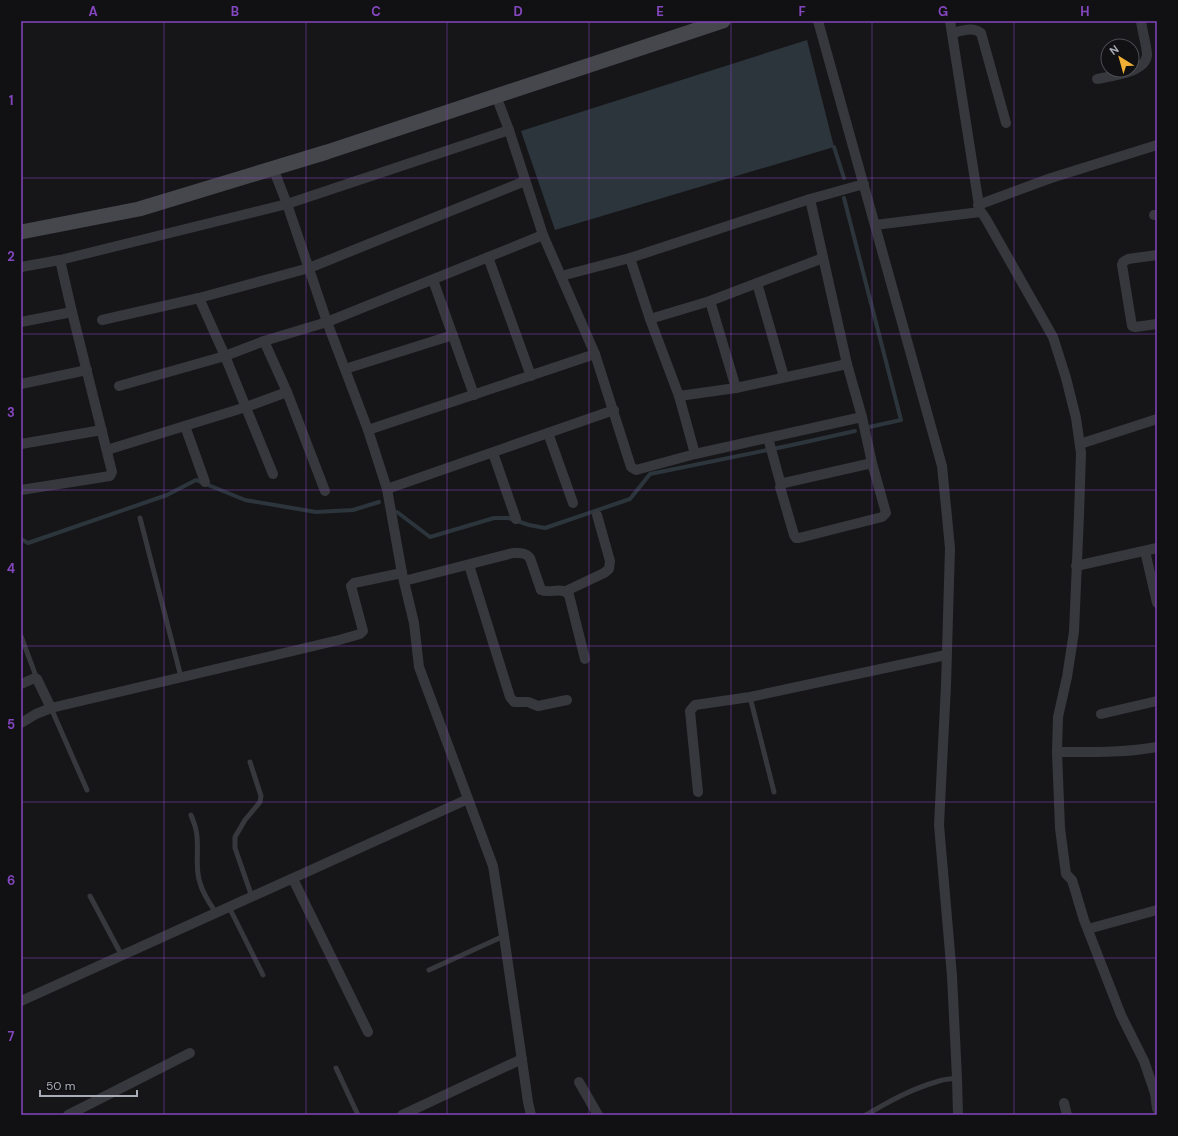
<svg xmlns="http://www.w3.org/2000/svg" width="1178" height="1136" viewBox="0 0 1178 1136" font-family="'DM Sans',sans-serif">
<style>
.water{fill:#2c353c}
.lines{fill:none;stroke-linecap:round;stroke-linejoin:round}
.stream{stroke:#2c353c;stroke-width:4}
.lane{stroke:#37383d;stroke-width:5}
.street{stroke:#37383d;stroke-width:10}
.secondary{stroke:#45474d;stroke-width:15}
.grid{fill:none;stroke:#8446be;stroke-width:1;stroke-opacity:0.55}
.neatline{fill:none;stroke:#8446be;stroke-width:1.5}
.grid-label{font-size:13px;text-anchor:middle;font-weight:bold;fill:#8446be}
</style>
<rect width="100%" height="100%" fill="#161618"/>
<polygon class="water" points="807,40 834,147 555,230 521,131"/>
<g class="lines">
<g class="stream">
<polyline points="834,147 844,178"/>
<polyline points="844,198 901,420 869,427"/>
<polyline points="397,512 430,537 494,518 508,518 529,525 545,528 630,499 650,474 792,445 855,431"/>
<polyline points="21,539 28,543 167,495 196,480 245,500 316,512 353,510 379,502"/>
</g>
<g class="lane">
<polyline points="140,518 181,677"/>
<polyline points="21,636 37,679"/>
<polyline points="750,697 774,792"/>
<polyline points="51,708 87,790"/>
<polyline points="250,762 261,796 260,802 245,820 235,837 235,848 252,897"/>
<path d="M 191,815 C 193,820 195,825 196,830 C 200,847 194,866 200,883 C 203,894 210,904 216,913"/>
<polyline points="90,896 122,956"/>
<polyline points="229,907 263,975"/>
<polyline points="429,970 504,936"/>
<polyline points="336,1068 358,1115"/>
<path d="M 866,1115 C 888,1102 911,1089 936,1082 C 942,1079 950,1079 957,1078"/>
</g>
<g class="street">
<polyline points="818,21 942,466 950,548 946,685 939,825 952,976 957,1078 958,1115"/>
<polyline points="950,21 980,212"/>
<path d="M 952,33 C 961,31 973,26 981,33 L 1006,123"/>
<path d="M 1097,79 C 1110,76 1146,73 1147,55 C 1147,47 1142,30 1141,21"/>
<polyline points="496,96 509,130 543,235 595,354 631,467 636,470 695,454 862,417"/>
<polyline points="273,168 287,204 327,322 368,430 387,489 402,573 414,623 419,667 493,866 504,936 528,1102 531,1115"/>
<polyline points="810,199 847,364 862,417 872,463 886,513 882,517 799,538 796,538 794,535 780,487 784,483 872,463"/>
<polyline points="978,205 1051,178 1157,145"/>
<polyline points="1154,215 1157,215"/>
<polyline points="875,225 980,212 982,213 986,219 1053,337 1066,378 1076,418 1081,453 1079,515 1074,632 1067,677 1058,717 1057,752 1060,828 1066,874 1072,880 1084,920 1121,1015 1144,1061 1155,1093 1157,1094"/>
<polyline points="1157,255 1128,259 1123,262 1122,265 1132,326 1135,327 1157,324"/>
<polyline points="488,257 531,376"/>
<polyline points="630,258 650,319 679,396 695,454"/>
<polyline points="21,267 60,260 287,204 509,130"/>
<polyline points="561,276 630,258 810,199 864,184"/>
<polyline points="433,280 474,395"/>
<polyline points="757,283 784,377"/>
<polyline points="199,298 225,356 273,474"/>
<polyline points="710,301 736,388"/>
<polyline points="650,319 710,301 823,258"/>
<polyline points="102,320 199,298 309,268 525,181"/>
<polyline points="21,322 72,312"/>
<polyline points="264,341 287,392 325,491"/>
<polyline points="345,369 453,335"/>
<polyline points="21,384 87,370"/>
<polyline points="119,386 225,356 264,341 327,322 543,235"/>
<polyline points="679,396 736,388 847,364"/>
<polyline points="185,426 205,482"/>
<polyline points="368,430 595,354"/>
<polyline points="548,433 573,503"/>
<polyline points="768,438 781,485"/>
<polyline points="21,444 102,430"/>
<polyline points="1080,444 1157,419"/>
<polyline points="107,450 246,407 287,392"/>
<polyline points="493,453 516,519"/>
<polyline points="387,489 614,410"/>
<polyline points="21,490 110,476 112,472 72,312 60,260"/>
<polyline points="1145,551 1157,603"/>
<polyline points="469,565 510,697 514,702 528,702 538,706 567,700"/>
<polyline points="1076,566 1157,548"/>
<path d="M 404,581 L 513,553 C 520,553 525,552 530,558 L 541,590 C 550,594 562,586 569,595 L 585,659"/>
<polyline points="566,591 604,573 609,569 610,561 597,515"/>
<polyline points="21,684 35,678 37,679 51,708"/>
<polyline points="1101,714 1157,701"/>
<polyline points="21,723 36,714 51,708 339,640 360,634 363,631 351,586 354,583 402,573"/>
<path d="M 1057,752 C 1090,752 1124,753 1157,747"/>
<polyline points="698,792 690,711 695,705 750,697 946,655"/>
<polyline points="293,879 368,1032"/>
<polyline points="1088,929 1157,910"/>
<polyline points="21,1001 468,799"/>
<polyline points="579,1082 598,1115"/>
<polyline points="1155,1093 1157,1109"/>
<polyline points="1064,1103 1067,1115"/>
<polyline points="68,1115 190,1053"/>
<polyline points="402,1115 522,1059"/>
</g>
<polyline class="secondary" points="21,232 139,209 327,152 723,21"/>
</g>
<path class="grid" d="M 164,21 L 164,1115M 306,21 L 306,1115M 447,21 L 447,1115M 589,21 L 589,1115M 731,21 L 731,1115M 872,21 L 872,1115M 1014,21 L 1014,1115M 21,178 L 1157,178M 21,334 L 1157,334M 21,490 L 1157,490M 21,646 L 1157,646M 21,802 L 1157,802M 21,958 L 1157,958"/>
<rect width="1178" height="1136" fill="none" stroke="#111113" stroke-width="44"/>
<g transform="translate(1120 58) rotate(323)"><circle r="19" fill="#111113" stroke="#4d4f55"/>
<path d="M0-3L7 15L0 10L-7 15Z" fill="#f2b134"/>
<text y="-6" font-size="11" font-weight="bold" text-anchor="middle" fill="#a8adb8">N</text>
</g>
<path d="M40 1090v6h97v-6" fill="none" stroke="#a8adb8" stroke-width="2"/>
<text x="46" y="1090" font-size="12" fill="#a8adb8" stroke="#111113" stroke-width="3" paint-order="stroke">50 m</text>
<rect x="22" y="22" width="1134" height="1092" class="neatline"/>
<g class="grid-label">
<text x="93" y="16">A</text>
<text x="235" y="16">B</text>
<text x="376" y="16">C</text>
<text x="518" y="16">D</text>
<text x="660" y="16">E</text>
<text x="802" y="16">F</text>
<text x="943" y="16">G</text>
<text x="1085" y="16">H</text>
<text x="11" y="105">1</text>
<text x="11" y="261">2</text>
<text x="11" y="417">3</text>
<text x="11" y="573">4</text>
<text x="11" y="729">5</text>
<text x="11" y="885">6</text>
<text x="11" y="1041">7</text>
</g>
</svg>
